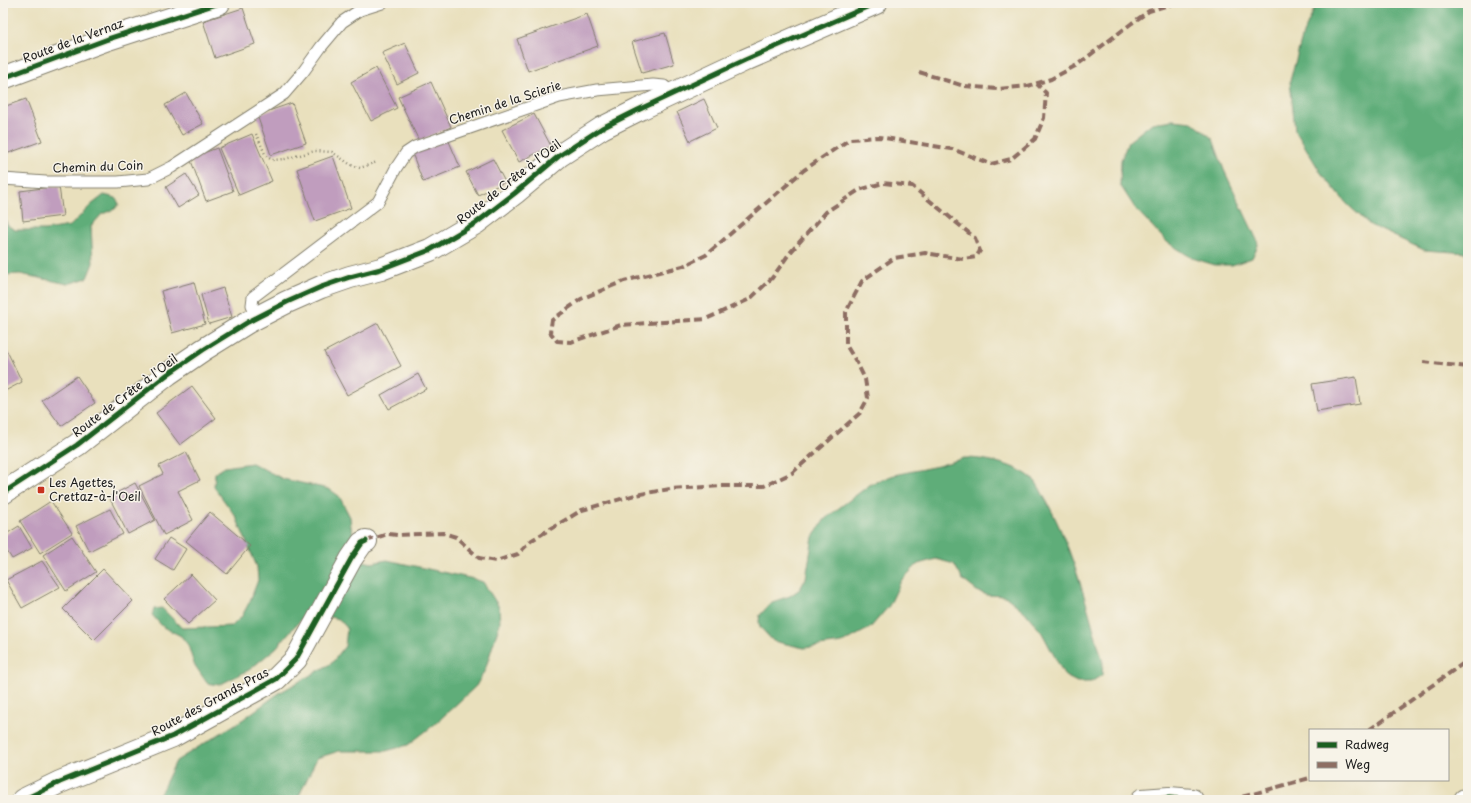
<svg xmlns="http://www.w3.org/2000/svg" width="1471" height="803" viewBox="0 0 1471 803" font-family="'Playpen Sans',sans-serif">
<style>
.forest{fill:#5ead79;stroke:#3d644a}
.building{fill:#c09dbe}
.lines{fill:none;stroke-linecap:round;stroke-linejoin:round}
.lane-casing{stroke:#827e6c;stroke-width:13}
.street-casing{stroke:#827e6c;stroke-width:24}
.secondary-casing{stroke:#827e6c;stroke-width:24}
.path{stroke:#827e6c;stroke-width:2.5;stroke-dasharray:1 3;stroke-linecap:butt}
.lane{stroke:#fff;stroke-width:11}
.street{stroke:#fff;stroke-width:22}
.secondary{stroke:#fff;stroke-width:22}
.quiet{stroke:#8d6e63;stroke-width:4;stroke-dasharray:8 4;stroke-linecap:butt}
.cycleway-casing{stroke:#f7f3e8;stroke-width:8}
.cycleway{stroke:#1b5e20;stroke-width:5}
.poi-dot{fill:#c8321e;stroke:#f7f3e8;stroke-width:1.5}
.labels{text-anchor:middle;stroke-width:3;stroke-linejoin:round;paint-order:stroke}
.street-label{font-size:12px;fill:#1c1c1c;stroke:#f7f3e8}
.poi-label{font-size:12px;fill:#1c1c1c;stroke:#f7f3e8;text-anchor:start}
</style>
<rect width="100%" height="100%" fill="#f7f3e8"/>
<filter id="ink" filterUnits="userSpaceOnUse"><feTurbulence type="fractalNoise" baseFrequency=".025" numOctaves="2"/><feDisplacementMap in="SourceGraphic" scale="8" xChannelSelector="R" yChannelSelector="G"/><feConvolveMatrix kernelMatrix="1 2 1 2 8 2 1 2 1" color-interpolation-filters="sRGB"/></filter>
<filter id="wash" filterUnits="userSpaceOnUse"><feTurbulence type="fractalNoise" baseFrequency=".012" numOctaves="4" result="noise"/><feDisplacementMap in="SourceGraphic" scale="16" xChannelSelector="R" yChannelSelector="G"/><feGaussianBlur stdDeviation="0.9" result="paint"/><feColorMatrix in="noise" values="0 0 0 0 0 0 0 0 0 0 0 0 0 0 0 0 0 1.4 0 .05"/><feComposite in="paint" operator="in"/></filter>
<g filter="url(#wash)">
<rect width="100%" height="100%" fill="#e9e0bd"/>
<g class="forest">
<polygon points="1317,3 1468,3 1468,253 1424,250 1370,225 1347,204 1321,173 1295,130 1290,81 1303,34"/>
<polygon points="1173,120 1192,122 1213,139 1224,170 1257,240 1258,245 1252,258 1232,265 1215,265 1192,258 1167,242 1135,208 1120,185 1121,160 1128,142 1152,123"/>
<polygon points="104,195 116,198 119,204 115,209 102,214 91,226 93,263 87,278 68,284 20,274 3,275 3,208 7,225 15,230 45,230 70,226 91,205"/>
<path d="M 964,458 C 986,458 1019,465 1035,481 C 1040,487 1043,496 1047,502 C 1074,552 1088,609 1103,663 L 1102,675 L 1091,682 L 1077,682 L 1065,676 L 1042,633 L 1025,612 L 1005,596 L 987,595 L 977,591 L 963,580 L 954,564 L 936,559 L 918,564 L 901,581 L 889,606 L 870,628 L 842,643 L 804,648 L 773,641 L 760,627 L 759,621 L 760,615 L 772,602 L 790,596 L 800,589 L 806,578 L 813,537 L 825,519 L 839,508 L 871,484 L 894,475 L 938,466 Z"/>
<polygon points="252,463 283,479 329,489 339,496 350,517 351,527 363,561 372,563 387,560 474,579 483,582 499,607 500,623 485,670 476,686 435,724 408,745 386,751 339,751 317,758 297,800 157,800 176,761 242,720 279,693 332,663 345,646 347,628 339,619 330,617 302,619 293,628 276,648 249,670 219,685 207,683 194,664 188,645 181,636 163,627 152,615 154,609 162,608 182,628 232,626 242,616 250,601 258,580 257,567 236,517 214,487 215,473 225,467"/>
</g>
<g id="blocks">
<g class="building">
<polygon points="243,8 255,44 215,58 203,21"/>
<polygon points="587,14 598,46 528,71 517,39"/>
<polygon points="665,33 674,64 642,73 632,42"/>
<polygon points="405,43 419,73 397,84 382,53"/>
<polygon points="376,68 397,108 371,121 351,82"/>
<polygon points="431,82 451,127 419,141 398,97"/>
<polygon points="186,93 203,124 182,135 165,105"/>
<polygon points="26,99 42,141 3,155 3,107"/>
<polygon points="704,99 717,128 690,141 677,112"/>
<polygon points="292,103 306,143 271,155 257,115"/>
<polygon points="534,114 551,146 519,162 502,130"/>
<polygon points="252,134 272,181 239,195 219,148"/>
<polygon points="448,139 460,167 423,182 412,153"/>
<polygon points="217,148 233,191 206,201 190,158"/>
<polygon points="333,156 351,208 315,221 297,169"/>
<polygon points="493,159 505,182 478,195 466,172"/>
<polygon points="186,174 199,195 178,208 166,187"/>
<polygon points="59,186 63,216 23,221 20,191"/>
<polygon points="194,282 205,324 172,333 161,291"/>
<polygon points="223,288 232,317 209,324 201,295"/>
<polygon points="378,323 401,366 347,395 324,352"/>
<polygon points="7,351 22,382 3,392 3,353"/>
<polygon points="418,374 426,389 389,409 381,395"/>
<polygon points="77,376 95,403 61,426 42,400"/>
<polygon points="1356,377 1360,404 1317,411 1312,384"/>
<polygon points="192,386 216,418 180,445 156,413"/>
<polygon points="186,452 200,480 178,491 193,520 164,535 139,486 163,474 159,466"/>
<polygon points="135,483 155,520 128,534 109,497"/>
<polygon points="51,501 72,533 40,553 20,521"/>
<polygon points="110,509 123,534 89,551 76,526"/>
<polygon points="210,512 250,546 227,574 186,541"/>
<polygon points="19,526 32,548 12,559 3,545 3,536"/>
<polygon points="72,536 96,572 66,591 43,555"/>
<polygon points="169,538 186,549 173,570 155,559"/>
<polygon points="42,561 60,587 22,608 6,580"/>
<polygon points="103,569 133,601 94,640 63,609"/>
<polygon points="191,574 215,600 188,624 164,599"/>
</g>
</g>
</g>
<g filter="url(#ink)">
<use href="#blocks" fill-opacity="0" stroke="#827e6c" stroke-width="1"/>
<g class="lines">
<g class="lane-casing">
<g id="lane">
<polyline points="3,179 46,182 118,182 148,179 172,167 284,94 303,72 321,47 342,22 360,10 382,3"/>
<polyline points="257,317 252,305 253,297 378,202 396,168 406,153 415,147 559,97 597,90 653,85 664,86 673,93"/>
</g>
</g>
<g class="street-casing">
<polyline id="street" points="23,800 60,782 173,736 276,679 296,659 351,559 362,543 366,541"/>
</g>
<g class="secondary-casing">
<g id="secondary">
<polyline points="3,78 108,39 219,3"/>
<polyline points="3,493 77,445 168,374 203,350 248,322 287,302 321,287 350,277 381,269 430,250 476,223 515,193 559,156 602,128 638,110 745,60 876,3"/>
<polyline points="1142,800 1169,798 1192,800"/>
<polyline points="1465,800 1468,799"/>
</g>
</g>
<polyline class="path" points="256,134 266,156 272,160 285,159 315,151 332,152 351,165 360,168 377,162"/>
<use href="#lane" class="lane"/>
<use href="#street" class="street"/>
<use href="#secondary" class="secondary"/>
<g class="quiet">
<polyline points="919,72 964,86 998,89 1028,86 1051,79 1077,65 1132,23 1149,11 1176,3"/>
<polyline points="1423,362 1468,367"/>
<polyline points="366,541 388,534 398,535 444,533 456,537 479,558 496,561 518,554 532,540 582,510 635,495 670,489 723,486 764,486 792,473 860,413 868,398 865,379 857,363 846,345 846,312 862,281 894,258 925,253 963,259 976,257 980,251 975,238 912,186 883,183 859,190 826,212 789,254 772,278 750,299 706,319 621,325 571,342 557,341 550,332 552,320 581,299 624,281 683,266 706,255 804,170 850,139 879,137 952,149 991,164 1011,159 1035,139 1044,118 1046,93 1037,84"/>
<polyline points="1369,730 1468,660"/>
<polyline points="1231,800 1310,778"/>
</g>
<g class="cycleway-casing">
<g id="cycleway">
<polyline points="3,78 108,39 219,3"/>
<polyline points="3,493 77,445 168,374 203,350 248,322 287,302 321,287 350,277 381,269 430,250 476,223 515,193 559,156 602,128 638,110 745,60 876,3"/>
<polyline points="23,800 60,782 173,736 276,679 296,659 351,559 362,543 366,541"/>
<polyline points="1142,800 1169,798 1192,800"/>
</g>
</g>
<use href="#cycleway" class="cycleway"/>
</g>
</g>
<rect class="poi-dot" x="37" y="486" width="8" height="8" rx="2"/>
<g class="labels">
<g class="street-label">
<text transform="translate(73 41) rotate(-20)" y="4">Route de la Vernaz</text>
<text transform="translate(505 103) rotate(-18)" y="4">Chemin de la Scierie</text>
<text transform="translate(98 167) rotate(-2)" y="4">Chemin du Coin</text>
<text transform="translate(509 182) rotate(-38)" y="4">Route de Crête à l'Oeil</text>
<text transform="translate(125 396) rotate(-37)" y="4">Route de Crête à l'Oeil</text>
<text transform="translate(210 702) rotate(-28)" y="4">Route des Grands Pras</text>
</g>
<g class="poi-label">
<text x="49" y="487">Les Agettes,<tspan x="49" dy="14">Crettaz-à-l'Oeil</tspan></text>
</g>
</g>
<rect width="1471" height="803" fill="none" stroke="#f7f3e8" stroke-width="16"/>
<rect x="1309" y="729" width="140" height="52" fill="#f7f3e8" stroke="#9f9d96"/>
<rect x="1317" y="742" width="20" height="6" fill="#1b5e20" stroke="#9f9d96"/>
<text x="1345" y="749" font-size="12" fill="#1c1c1c">Radweg</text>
<rect x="1317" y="762" width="20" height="6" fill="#8d6e63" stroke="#9f9d96"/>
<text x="1345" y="769" font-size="12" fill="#1c1c1c">Weg</text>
</svg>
